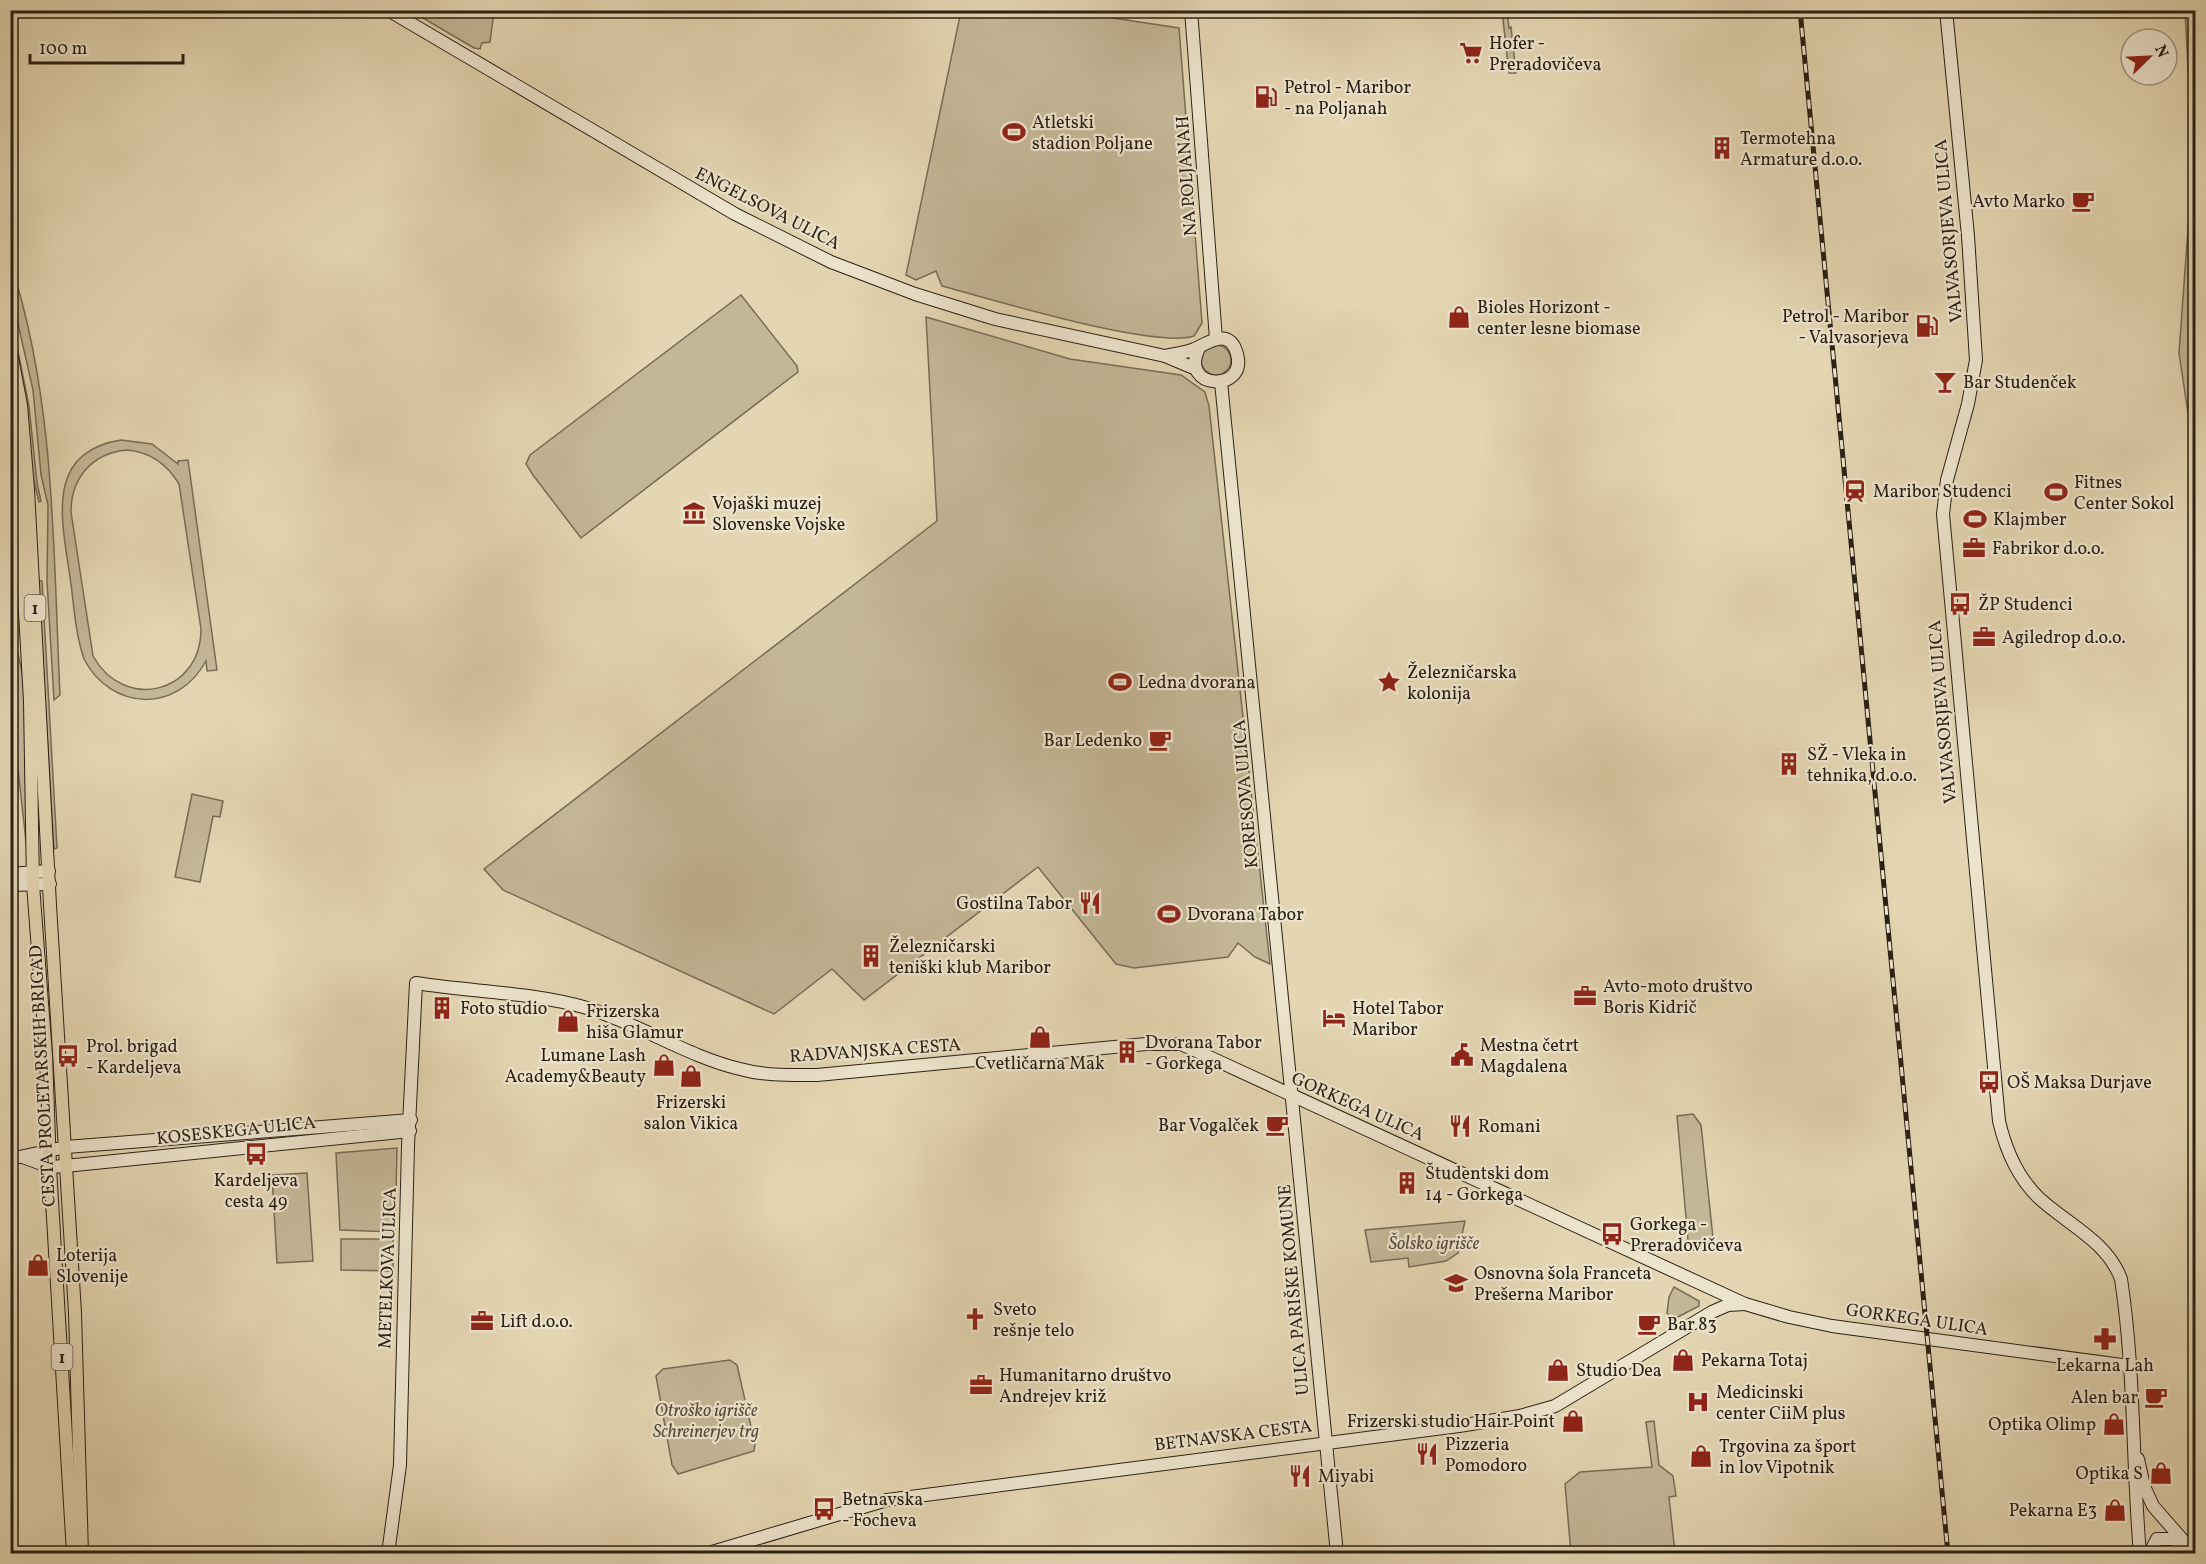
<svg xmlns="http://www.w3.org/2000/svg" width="2206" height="1564" viewBox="0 0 2206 1564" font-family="Vollkorn,serif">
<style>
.green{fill:#c4b797;stroke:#776c56;stroke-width:1.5;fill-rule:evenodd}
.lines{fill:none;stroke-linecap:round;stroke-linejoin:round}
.secondary-casing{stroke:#2a2015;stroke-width:14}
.primary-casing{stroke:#2a2015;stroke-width:14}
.secondary{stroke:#ede4cd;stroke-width:12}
.primary{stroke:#e4d6b2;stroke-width:12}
.rail-casing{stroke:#2a2015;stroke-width:5}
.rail{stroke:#ede4cd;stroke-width:3;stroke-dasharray:9;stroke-linecap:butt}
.labels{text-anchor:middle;stroke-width:4.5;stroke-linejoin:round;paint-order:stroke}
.shield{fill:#ede4cd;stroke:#645b4c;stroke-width:1.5}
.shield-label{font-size:16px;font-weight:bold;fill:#2a2015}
.poi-label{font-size:18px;fill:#2a2015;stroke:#ede4cd;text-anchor:start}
.street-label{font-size:18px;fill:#2a2015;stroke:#ede4cd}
.park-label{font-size:18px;font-style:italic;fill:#584d3c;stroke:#ede4cd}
</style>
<rect width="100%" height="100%" fill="#e4d6b2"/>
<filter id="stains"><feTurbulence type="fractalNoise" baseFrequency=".00333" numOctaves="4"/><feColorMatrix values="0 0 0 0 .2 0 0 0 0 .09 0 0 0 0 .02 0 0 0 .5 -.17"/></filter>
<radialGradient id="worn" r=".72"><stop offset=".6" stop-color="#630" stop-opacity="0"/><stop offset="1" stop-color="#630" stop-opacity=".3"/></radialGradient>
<g class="green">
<polygon points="411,11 494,11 490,42 482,43 480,49 474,48"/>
<path d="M 961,11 L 1105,11 L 1113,18 L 1179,28 L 1202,323 L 1194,336 C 1154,349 990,299 942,286 L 936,271 L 916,280 L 906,275 Z"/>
<polygon points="1502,11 1507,11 1509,28 1511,27 1516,73 1509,73"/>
<polygon points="2185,11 2196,11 2195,460 2179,353 2193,160"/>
<path d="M 11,264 C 56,404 53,551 60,695 L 54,700 L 47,581 L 48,505 L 41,475 L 33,390 L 11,293 Z"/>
<polygon points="741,295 797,366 798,372 581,538 533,475 526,464 530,455"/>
<polygon points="10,311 29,406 37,483 41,501 39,502 32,473"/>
<polygon points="926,317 1070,359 1181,375 1205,392 1209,406 1270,964 1255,957 1238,943 1228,957 1134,968 1116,964 1038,867 864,1000 832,969 774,1014 503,890 484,869 937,521"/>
<circle cx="1216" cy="360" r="15"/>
<path d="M 121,440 L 152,444 L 178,464 L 178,461 L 188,460 L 217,670 L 207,671 L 206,661 C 177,714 111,711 84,659 C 75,633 74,604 70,577 C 62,521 44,452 121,440 ZM 127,450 C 151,452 167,464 179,484 L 201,629 C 201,694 124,712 93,656 L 71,512 C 71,477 93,453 127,450 Z"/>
<polygon points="38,581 42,581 57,848 54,849"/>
<path d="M 18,654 C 33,712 26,790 27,851 L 18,769 L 14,751 L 10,658 Z"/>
<polygon points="192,794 223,801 220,817 213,816 200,882 175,877"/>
<polygon points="1693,1114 1701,1125 1714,1247 1689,1251 1677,1116"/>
<polygon points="397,1148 395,1232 340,1230 336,1153"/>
<polygon points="307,1173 313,1261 277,1263 272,1175"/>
<polygon points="1465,1221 1458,1253 1446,1261 1409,1267 1408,1258 1371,1262 1365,1230"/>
<polygon points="341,1239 393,1239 393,1271 341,1270"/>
<polygon points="1674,1287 1699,1301 1699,1306 1672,1320 1667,1313 1669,1297"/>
<polygon points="730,1360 737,1365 755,1444 754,1451 678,1474 672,1465 656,1376 663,1369"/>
<polygon points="1654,1421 1659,1465 1673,1476 1676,1496 1669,1497 1675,1553 1571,1553 1565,1484 1580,1472 1652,1467 1646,1422"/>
</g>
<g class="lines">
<g class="secondary-casing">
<g id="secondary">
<polyline points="388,10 735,214 831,262 915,294 995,319 1165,356 1196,369"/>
<polyline points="1191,10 1216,339"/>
<path d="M 1946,10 L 1968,236 L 1976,360 L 1968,404 L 1947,480 L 1943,514 L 1999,1121 C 2006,1151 2017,1177 2039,1198 C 2067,1224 2107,1241 2121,1279 C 2135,1370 2132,1462 2140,1554"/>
<path d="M 1165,356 C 1174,354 1183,353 1192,350 C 1206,345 1229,325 1237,354 C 1248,393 1178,390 1199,348"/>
<polyline points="1221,382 1337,1554"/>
<polyline points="10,874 49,871"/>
<polyline points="10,885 50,884"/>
<polyline points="23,1157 50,1167 65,1166 410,1131"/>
<polyline points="10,1159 66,1147 411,1120"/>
<polyline points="2138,1459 2144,1486 2153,1506 2195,1554"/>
<path d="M 388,1554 L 400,1465 L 408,1146 L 416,983 C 472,992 532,992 587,1008 C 640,1024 686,1056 740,1069 C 765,1076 791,1075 817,1075 L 1146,1044 L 1181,1044 L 1745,1304 L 1789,1317 L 1832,1326 L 2129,1366"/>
<polyline points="705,1554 887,1500 1459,1426 1520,1416 1555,1406 1712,1312 1728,1305 1745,1304"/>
<polyline points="2149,1554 2157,1539 2173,1539 2185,1547"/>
</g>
</g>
<g class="primary-casing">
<g id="primary">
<polyline points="10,347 21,405 28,489 50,905 75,1313 82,1554"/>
<polyline points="10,407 23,577 30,701 33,885 46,1055 50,1167 73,1554"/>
</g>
</g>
<use href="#secondary" class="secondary"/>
<use href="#primary" class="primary"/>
<g class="rail-casing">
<polyline id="rail" points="1800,10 1948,1554"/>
</g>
<use href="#rail" class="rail"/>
</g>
<defs>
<g id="supermarket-bare" transform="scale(1.8)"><path d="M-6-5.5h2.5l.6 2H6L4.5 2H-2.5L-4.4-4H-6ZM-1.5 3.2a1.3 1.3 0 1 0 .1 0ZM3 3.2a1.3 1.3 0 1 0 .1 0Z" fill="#8f2418" stroke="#ede4cd" stroke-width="2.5" paint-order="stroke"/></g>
<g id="fuel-bare" transform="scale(1.8)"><path d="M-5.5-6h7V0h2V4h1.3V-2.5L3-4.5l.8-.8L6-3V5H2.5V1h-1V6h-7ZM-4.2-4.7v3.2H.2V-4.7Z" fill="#8f2418" stroke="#ede4cd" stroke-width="2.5" paint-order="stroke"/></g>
<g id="stadium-bare" transform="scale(1.8)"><path d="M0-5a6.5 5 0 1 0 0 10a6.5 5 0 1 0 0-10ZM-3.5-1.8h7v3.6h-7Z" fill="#8f2418" stroke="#ede4cd" stroke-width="2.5" paint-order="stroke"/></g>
<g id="building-bare" transform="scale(1.8)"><path d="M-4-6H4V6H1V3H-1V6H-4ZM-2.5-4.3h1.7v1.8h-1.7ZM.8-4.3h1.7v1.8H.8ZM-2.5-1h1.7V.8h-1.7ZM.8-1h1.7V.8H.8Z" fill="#8f2418" stroke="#ede4cd" stroke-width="2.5" paint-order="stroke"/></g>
<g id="cafe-bare" transform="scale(1.8)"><path d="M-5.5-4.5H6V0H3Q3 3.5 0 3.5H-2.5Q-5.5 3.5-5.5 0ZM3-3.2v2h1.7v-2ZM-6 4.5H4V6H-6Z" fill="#8f2418" stroke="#ede4cd" stroke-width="2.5" paint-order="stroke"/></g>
<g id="shop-bare" transform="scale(1.8)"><path d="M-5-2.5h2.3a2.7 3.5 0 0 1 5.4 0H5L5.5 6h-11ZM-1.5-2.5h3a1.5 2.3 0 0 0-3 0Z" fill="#8f2418" stroke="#ede4cd" stroke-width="2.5" paint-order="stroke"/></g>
<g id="bar-bare" transform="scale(1.8)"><path d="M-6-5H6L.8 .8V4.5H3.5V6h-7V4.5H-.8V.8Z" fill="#8f2418" stroke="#ede4cd" stroke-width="2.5" paint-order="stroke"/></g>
<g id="station-bare" transform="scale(1.8)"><path d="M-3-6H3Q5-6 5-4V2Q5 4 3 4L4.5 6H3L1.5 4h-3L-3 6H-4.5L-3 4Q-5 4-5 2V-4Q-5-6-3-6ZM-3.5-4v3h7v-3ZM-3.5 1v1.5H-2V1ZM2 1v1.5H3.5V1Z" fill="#8f2418" stroke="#ede4cd" stroke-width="2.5" paint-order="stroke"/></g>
<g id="museum-bare" transform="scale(1.8)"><path d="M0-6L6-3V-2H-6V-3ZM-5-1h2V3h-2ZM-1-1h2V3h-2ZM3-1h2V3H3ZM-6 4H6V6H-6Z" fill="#8f2418" stroke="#ede4cd" stroke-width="2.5" paint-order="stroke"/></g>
<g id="office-bare" transform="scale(1.8)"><path d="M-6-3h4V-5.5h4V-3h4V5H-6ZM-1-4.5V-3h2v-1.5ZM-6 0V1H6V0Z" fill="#8f2418" stroke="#ede4cd" stroke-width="2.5" paint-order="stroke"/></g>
<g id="bus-bare" transform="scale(1.8)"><path d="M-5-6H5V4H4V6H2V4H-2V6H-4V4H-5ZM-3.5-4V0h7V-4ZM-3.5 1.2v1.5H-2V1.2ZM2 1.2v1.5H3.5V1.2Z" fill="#8f2418" stroke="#ede4cd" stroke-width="2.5" paint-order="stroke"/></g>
<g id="sight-bare" transform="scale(1.8)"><path d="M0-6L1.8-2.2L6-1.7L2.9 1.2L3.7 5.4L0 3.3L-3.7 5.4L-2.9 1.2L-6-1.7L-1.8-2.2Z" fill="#8f2418" stroke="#ede4cd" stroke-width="2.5" paint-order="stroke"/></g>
<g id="restaurant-bare" transform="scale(1.8)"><path d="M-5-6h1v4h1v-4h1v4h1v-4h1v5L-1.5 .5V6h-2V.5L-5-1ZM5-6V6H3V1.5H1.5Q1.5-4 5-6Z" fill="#8f2418" stroke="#ede4cd" stroke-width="2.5" paint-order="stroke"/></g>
<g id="hotel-bare" transform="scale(1.8)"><path d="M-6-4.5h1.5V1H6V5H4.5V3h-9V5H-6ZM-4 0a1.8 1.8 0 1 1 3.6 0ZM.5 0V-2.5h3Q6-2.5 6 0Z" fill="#8f2418" stroke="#ede4cd" stroke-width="2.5" paint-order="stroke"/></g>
<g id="civic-bare" transform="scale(1.8)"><path d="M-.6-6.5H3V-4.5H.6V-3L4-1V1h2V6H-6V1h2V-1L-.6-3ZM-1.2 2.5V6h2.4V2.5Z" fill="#8f2418" stroke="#ede4cd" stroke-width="2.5" paint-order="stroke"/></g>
<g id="school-bare" transform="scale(1.8)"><path d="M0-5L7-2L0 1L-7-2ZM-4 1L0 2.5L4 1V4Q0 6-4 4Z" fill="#8f2418" stroke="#ede4cd" stroke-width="2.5" paint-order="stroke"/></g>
<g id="church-bare" transform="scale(1.8)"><path d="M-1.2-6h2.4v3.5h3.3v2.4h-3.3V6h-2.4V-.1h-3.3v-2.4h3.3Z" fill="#8f2418" stroke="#ede4cd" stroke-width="2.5" paint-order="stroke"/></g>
<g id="pharmacy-bare" transform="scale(1.8)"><path d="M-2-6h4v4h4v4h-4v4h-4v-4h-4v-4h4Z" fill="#8f2418" stroke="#ede4cd" stroke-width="2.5" paint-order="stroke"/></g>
<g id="hospital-bare" transform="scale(1.8)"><path d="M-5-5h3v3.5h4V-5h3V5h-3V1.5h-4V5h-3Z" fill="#8f2418" stroke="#ede4cd" stroke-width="2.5" paint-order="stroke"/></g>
</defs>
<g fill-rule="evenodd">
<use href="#supermarket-bare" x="1471" y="53"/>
<use href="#fuel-bare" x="1266" y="97"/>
<use href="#stadium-bare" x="1014" y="132"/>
<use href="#building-bare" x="1722" y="148"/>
<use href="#cafe-bare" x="2083" y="201"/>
<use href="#shop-bare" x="1459" y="317"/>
<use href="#fuel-bare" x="1927" y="326"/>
<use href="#bar-bare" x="1945" y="382"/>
<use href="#station-bare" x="1855" y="491"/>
<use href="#stadium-bare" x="2056" y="492"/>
<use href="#museum-bare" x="694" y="513"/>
<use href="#stadium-bare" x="1975" y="519"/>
<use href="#office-bare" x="1974" y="548"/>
<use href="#bus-bare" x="1960" y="604"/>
<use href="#office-bare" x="1984" y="637"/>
<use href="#stadium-bare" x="1120" y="682"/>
<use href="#sight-bare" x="1389" y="682"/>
<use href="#cafe-bare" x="1160" y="740"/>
<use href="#building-bare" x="1789" y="764"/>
<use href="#restaurant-bare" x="1090" y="903"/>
<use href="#stadium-bare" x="1169" y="914"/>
<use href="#building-bare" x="871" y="956"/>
<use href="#office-bare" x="1585" y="996"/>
<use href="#building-bare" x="442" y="1008"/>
<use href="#hotel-bare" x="1334" y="1018"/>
<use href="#shop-bare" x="568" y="1021"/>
<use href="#shop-bare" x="1040" y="1037"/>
<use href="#building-bare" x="1127" y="1052"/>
<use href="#civic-bare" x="1462" y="1055"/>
<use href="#bus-bare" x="68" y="1056"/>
<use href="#shop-bare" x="664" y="1065"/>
<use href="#shop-bare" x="691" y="1076"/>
<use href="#bus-bare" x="1989" y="1082"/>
<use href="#cafe-bare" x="1277" y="1125"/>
<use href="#restaurant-bare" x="1460" y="1126"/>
<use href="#bus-bare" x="256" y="1154"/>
<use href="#building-bare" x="1407" y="1183"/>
<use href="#bus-bare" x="1612" y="1234"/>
<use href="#shop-bare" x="38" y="1265"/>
<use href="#school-bare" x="1456" y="1283"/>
<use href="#church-bare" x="975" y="1319"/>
<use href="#office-bare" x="482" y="1321"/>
<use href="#cafe-bare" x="1649" y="1324"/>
<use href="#pharmacy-bare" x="2105" y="1339"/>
<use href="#shop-bare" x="1683" y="1360"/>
<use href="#shop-bare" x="1558" y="1370"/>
<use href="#office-bare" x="981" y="1385"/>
<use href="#cafe-bare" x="2156" y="1397"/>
<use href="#hospital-bare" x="1698" y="1402"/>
<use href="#shop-bare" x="1573" y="1421"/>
<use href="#shop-bare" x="2114" y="1424"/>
<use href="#restaurant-bare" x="1427" y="1454"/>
<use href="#shop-bare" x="1701" y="1456"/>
<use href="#shop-bare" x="2161" y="1473"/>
<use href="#restaurant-bare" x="1300" y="1476"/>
<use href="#bus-bare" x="824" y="1509"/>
<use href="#shop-bare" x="2115" y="1510"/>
</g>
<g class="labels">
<g class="shield">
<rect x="24.5" y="595" width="21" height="26" rx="4.5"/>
<rect x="51.5" y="1344" width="21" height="26" rx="4.5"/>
</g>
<g class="shield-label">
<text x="35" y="614">1</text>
<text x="62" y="1363">1</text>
</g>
<g class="poi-label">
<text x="1489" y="49">Hofer -<tspan x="1489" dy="21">Preradovičeva</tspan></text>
<text x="1284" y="93">Petrol - Maribor<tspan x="1284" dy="21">- na Poljanah</tspan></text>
<text x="1032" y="128">Atletski<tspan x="1032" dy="21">stadion Poljane</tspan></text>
<text x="1740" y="144">Termotehna<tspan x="1740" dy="21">Armature d.o.o.</tspan></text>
<text x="2065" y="207" text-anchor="end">Avto Marko</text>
<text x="1477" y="313">Bioles Horizont -<tspan x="1477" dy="21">center lesne biomase</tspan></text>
<text x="1909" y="322" text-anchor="end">Petrol - Maribor<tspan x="1909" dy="21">- Valvasorjeva</tspan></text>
<text x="1963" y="388">Bar Studenček</text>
<text x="2074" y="488">Fitnes<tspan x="2074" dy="21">Center Sokol</tspan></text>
<text x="1873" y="497">Maribor Studenci</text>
<text x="712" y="509">Vojaški muzej<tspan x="712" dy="21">Slovenske Vojske</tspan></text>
<text x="1993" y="525">Klajmber</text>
<text x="1992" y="554">Fabrikor d.o.o.</text>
<text x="1978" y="610">ŽP Studenci</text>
<text x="2002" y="643">Agiledrop d.o.o.</text>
<text x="1407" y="678">Železničarska<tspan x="1407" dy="21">kolonija</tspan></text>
<text x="1138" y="688">Ledna dvorana</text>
<text x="1142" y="746" text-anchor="end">Bar Ledenko</text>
<text x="1807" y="760">SŽ - Vleka in<tspan x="1807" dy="21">tehnika, d.o.o.</tspan></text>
<text x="1072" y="909" text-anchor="end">Gostilna Tabor</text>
<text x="1187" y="920">Dvorana Tabor</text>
<text x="889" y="952">Železničarski<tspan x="889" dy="21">teniški klub Maribor</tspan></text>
<text x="1603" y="992">Avto-moto društvo<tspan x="1603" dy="21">Boris Kidrič</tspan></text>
<text x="460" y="1014">Foto studio</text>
<text x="1352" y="1014">Hotel Tabor<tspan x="1352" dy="21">Maribor</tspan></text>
<text x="586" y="1017">Frizerska<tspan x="586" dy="21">hiša Glamur</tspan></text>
<text x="1145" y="1048">Dvorana Tabor<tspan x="1145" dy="21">- Gorkega</tspan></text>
<text x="1480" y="1051">Mestna četrt<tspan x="1480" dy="21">Magdalena</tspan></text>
<text x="86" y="1052">Prol. brigad<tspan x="86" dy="21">- Kardeljeva</tspan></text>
<text x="646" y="1061" text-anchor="end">Lumane Lash<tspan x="646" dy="21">Academy&amp;Beauty</tspan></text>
<text x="1040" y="1069" text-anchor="middle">Cvetličarna Mak</text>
<text x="2007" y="1088">OŠ Maksa Durjave</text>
<text x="691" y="1108" text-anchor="middle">Frizerski<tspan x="691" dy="21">salon Vikica</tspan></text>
<text x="1259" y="1131" text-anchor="end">Bar Vogalček</text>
<text x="1478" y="1132">Romani</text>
<text x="1425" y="1179">Študentski dom<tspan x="1425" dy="21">14 - Gorkega</tspan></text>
<text x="256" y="1186" text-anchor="middle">Kardeljeva<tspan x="256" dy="21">cesta 49</tspan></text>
<text x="1630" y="1230">Gorkega -<tspan x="1630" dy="21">Preradovičeva</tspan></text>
<text x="56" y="1261">Loterija<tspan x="56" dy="21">Slovenije</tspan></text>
<text x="1474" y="1279">Osnovna šola Franceta<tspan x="1474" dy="21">Prešerna Maribor</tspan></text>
<text x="993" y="1315">Sveto<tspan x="993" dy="21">rešnje telo</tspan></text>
<text x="500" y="1327">Lift d.o.o.</text>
<text x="1667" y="1330">Bar 83</text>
<text x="1701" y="1366">Pekarna Totaj</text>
<text x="2105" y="1371" text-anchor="middle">Lekarna Lah</text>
<text x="1576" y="1376">Studio Dea</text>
<text x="999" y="1381">Humanitarno društvo<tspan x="999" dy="21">Andrejev križ</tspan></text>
<text x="1716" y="1398">Medicinski<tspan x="1716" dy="21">center CiiM plus</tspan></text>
<text x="2138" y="1403" text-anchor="end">Alen bar</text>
<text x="1555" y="1427" text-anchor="end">Frizerski studio Hair Point</text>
<text x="2096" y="1430" text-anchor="end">Optika Olimp</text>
<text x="1445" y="1450">Pizzeria<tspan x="1445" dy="21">Pomodoro</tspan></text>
<text x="1719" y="1452">Trgovina za šport<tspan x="1719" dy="21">in lov Vipotnik</tspan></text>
<text x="2143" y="1479" text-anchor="end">Optika S</text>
<text x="1318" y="1482">Miyabi</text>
<text x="842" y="1505">Betnavska<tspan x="842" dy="21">- Focheva</tspan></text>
<text x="2097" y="1516" text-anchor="end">Pekarna E3</text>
</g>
<g class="street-label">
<text transform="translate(1186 176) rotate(-94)" y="6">NA POLJANAH</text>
<text transform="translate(768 208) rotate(27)" y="6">ENGELSOVA ULICA</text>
<text transform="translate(1948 231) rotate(-95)" y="6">VALVASORJEVA ULICA</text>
<text transform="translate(1942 712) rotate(-95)" y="6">VALVASORJEVA ULICA</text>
<text transform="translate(1245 794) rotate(-95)" y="6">KORESOVA ULICA</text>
<text transform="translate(875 1050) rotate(-4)" y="6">RADVANJSKA CESTA</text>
<text transform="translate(42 1076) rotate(-93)" y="6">CESTA PROLETARSKIH BRIGAD</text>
<text transform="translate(1358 1106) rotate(24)" y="6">GORKEGA ULICA</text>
<text transform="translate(236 1130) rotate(-6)" y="6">KOSESKEGA ULICA</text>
<text transform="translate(387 1268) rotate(-88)" y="6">METELKOVA ULICA</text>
<text transform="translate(1293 1290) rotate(-95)" y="6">ULICA PARIŠKE KOMUNE</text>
<text transform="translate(1917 1319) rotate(8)" y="6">GORKEGA ULICA</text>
<text transform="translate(1233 1435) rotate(-7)" y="6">BETNAVSKA CESTA</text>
</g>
<g class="park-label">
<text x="1434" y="1249">Šolsko igrišče</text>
<text x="706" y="1416">Otroško igrišče<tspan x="706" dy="21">Schreinerjev trg</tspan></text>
</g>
</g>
<rect width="2206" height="1564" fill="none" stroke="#e4d6b2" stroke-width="36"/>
<rect x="12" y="12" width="2182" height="1540" fill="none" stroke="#2a2015" stroke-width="3"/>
<rect x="18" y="18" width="2170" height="1528" fill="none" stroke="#2a2015" stroke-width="1.5"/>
<g transform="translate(2149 57) rotate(66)"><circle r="28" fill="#ede4cd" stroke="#9f9683" stroke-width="1.5"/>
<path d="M0-4.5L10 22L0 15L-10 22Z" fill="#8f2418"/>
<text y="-9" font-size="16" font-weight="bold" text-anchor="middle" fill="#2a2015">N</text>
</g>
<path d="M30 54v9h153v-9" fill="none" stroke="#2a2015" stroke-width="3"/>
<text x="39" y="54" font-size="18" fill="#2a2015" stroke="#ede4cd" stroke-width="4.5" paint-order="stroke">100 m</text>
<rect width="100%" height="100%" filter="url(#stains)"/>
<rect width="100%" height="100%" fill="url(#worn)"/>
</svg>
